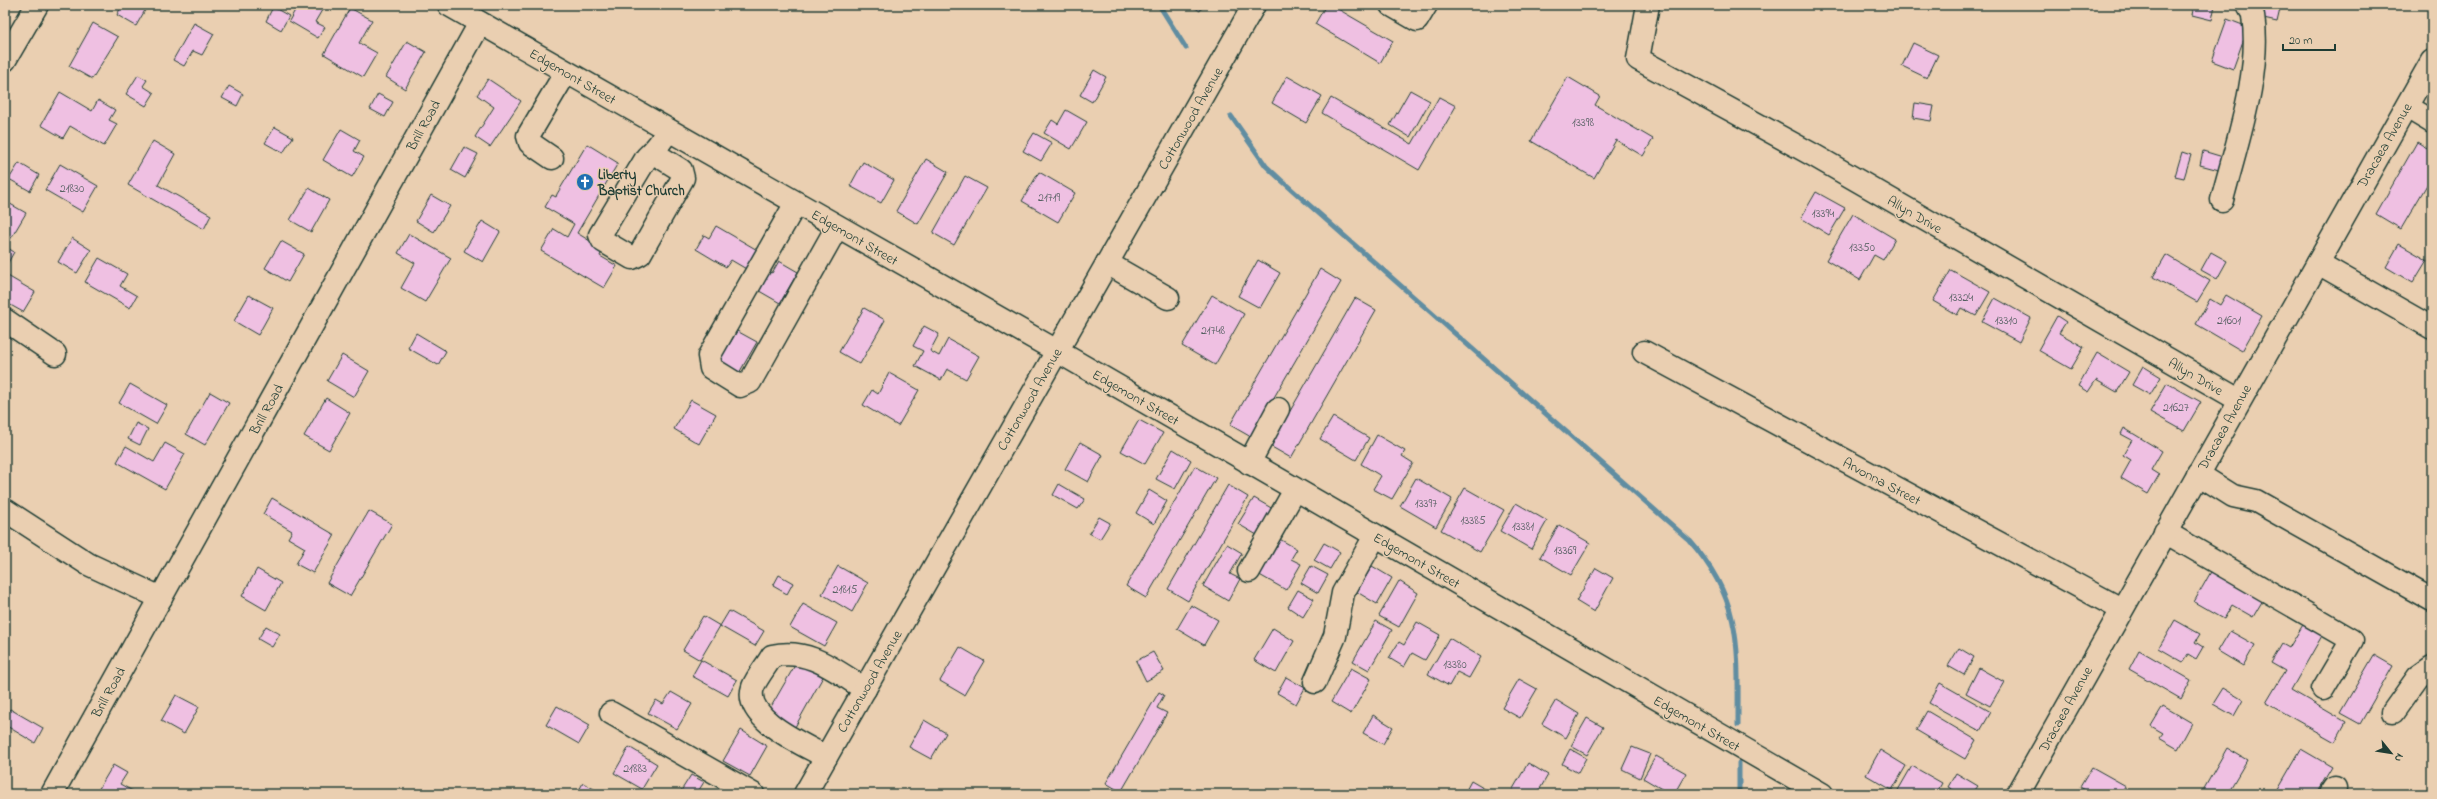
<svg xmlns="http://www.w3.org/2000/svg" width="2437" height="799" viewBox="0 0 2437 799" font-family="'Indie Flower',sans-serif">
<style>
.lines{fill:none;stroke-linecap:round;stroke-linejoin:round}
.stream{stroke:#608da1;stroke-width:5}
.building{fill:#efc0e2;stroke:#1f3d34}
.minor-casing{stroke:#1f3d34;stroke-width:25}
.minor{stroke:#eacfb1;stroke-width:22}
.labels{text-anchor:middle;stroke-width:3;stroke-linejoin:round;paint-order:stroke}
.number-label{font-size:12px;fill:#535e60}
.street-label{font-size:14px;fill:#1f3d34;stroke:#eacfb1}
.poi-label{font-size:14px;font-weight:bold;fill:#1f3d34;stroke:#eacfb1;text-anchor:start}
</style>
<rect width="100%" height="100%" fill="#eacfb1"/>
<filter id="ink" filterUnits="userSpaceOnUse"><feTurbulence type="fractalNoise" baseFrequency=".025" numOctaves="2"/><feDisplacementMap in="SourceGraphic" scale="8" xChannelSelector="R" yChannelSelector="G"/><feConvolveMatrix kernelMatrix="1 2 1 2 8 2 1 2 1" color-interpolation-filters="sRGB"/></filter>
<g filter="url(#ink)">
<g class="lines">
<g class="stream">
<polyline points="1159,5 1186,48"/>
<path d="M 1231,116 L 1266,166 L 1281,180 L 1690,541 C 1743,601 1738,649 1738,725"/>
<polyline points="1739,763 1739,794"/>
</g>
</g>
<g class="building">
<polygon points="122,5 148,5 136,26 117,15"/>
<polygon points="298,5 325,5 315,22 325,27 318,38 289,21"/>
<polygon points="1190,5 1203,5 1200,11"/>
<polygon points="1326,5 1331,5 1393,41 1380,63 1315,24"/>
<polygon points="2194,5 2215,5 2212,20 2192,15"/>
<polygon points="2262,5 2281,5 2277,22 2259,18"/>
<polygon points="273,7 289,16 281,30 266,21"/>
<polygon points="350,8 372,20 359,43 377,53 363,77 324,54"/>
<polygon points="2227,19 2248,27 2233,69 2212,61"/>
<polygon points="93,23 118,37 92,79 69,66"/>
<polygon points="194,23 214,34 202,55 193,51 184,66 173,60"/>
<polygon points="407,41 426,52 405,89 386,77"/>
<polygon points="1913,43 1938,55 1927,78 1902,66"/>
<polygon points="1094,70 1106,77 1092,102 1080,95"/>
<polygon points="138,75 147,80 143,86 154,93 146,106 126,94"/>
<polygon points="1287,76 1322,96 1306,123 1272,103"/>
<polygon points="1568,77 1600,96 1595,105 1653,139 1643,156 1616,140 1594,178 1531,141"/>
<polygon points="488,79 521,101 490,147 475,137 494,107 477,95"/>
<polygon points="229,86 243,94 237,106 222,98"/>
<polygon points="1410,90 1430,101 1410,137 1390,125"/>
<polygon points="60,92 92,111 98,100 115,110 109,120 117,124 104,146 70,126 63,138 41,125"/>
<polygon points="378,94 393,102 385,117 370,109"/>
<polygon points="1439,97 1456,106 1419,170 1322,113 1331,98 1412,144"/>
<polygon points="1915,103 1934,106 1931,121 1913,118"/>
<polygon points="1066,110 1087,122 1071,149 1044,133 1052,120 1058,124"/>
<polygon points="275,127 293,137 283,153 265,143"/>
<polygon points="341,129 360,140 354,151 364,157 352,177 323,160"/>
<polygon points="1034,133 1052,143 1041,161 1023,151"/>
<polygon points="153,141 175,154 158,185 211,215 204,229 128,185"/>
<polygon points="2417,142 2432,151 2432,186 2428,183 2401,229 2376,214"/>
<polygon points="587,144 618,163 577,233 603,249 600,256 617,266 604,288 541,251 554,229 567,237 574,224 545,207 552,195 556,197 557,194"/>
<polygon points="464,147 478,154 465,178 451,170"/>
<polygon points="2203,151 2223,157 2219,170 2200,165"/>
<polygon points="2182,152 2191,155 2184,178 2175,176"/>
<polygon points="926,159 948,172 918,224 896,211"/>
<polygon points="863,162 894,180 881,203 850,186"/>
<polygon points="19,163 39,175 30,191 9,179"/>
<polygon points="60,164 98,186 83,212 45,190"/>
<polygon points="1039,172 1075,193 1058,222 1022,201"/>
<polygon points="965,176 987,188 954,245 933,233"/>
<polygon points="309,188 329,200 311,232 290,220"/>
<polygon points="1816,192 1845,208 1829,235 1801,218"/>
<polygon points="431,195 450,206 434,232 416,221"/>
<polygon points="5,201 26,213 10,240 5,237"/>
<polygon points="1853,214 1895,239 1883,260 1874,255 1860,280 1826,260"/>
<polygon points="482,221 500,232 483,262 464,251"/>
<polygon points="716,226 759,251 748,270 731,260 726,267 696,249 704,235 709,238"/>
<polygon points="409,234 451,258 425,302 401,288 415,263 398,253"/>
<polygon points="72,238 91,250 77,273 58,262"/>
<polygon points="281,241 304,254 288,282 265,268"/>
<polygon points="2399,244 2427,260 2413,283 2386,267"/>
<polygon points="5,246 14,252 5,268"/>
<polygon points="2211,252 2227,261 2217,279 2201,270"/>
<polygon points="2166,255 2210,281 2197,302 2153,277"/>
<polygon points="99,258 127,274 120,286 137,296 130,308 85,282"/>
<polygon points="1258,260 1280,273 1260,308 1238,296"/>
<polygon points="779,261 798,272 780,303 754,288 765,269 772,273"/>
<polygon points="1320,269 1341,282 1251,437 1230,425"/>
<polygon points="1951,270 1990,292 1976,316 1961,308 1957,315 1933,301"/>
<polygon points="6,275 35,292 23,312 5,302 8,292 5,291"/>
<polygon points="249,295 273,308 258,335 234,321"/>
<polygon points="1212,295 1244,314 1215,365 1182,346"/>
<polygon points="2226,295 2262,316 2242,351 2196,324 2210,299 2220,305"/>
<polygon points="1355,298 1376,310 1291,458 1270,446"/>
<polygon points="1995,298 2031,318 2019,342 1982,322"/>
<polygon points="864,308 885,320 860,364 839,352"/>
<polygon points="2057,316 2066,322 2059,333 2084,347 2071,369 2038,350"/>
<polygon points="924,326 939,334 930,351 939,356 948,339 979,356 966,379 947,369 941,380 915,366 923,351 913,346"/>
<polygon points="737,331 757,342 739,373 713,358 724,339 730,343"/>
<polygon points="416,333 446,351 438,365 408,348"/>
<polygon points="2097,353 2129,372 2117,392 2096,380 2088,392 2078,386"/>
<polygon points="342,355 369,371 354,397 327,381"/>
<polygon points="2143,366 2161,377 2150,395 2132,385"/>
<polygon points="889,373 919,390 898,426 863,405 872,390 878,394"/>
<polygon points="2167,383 2201,402 2184,431 2150,412"/>
<polygon points="130,384 167,405 156,424 119,403"/>
<polygon points="210,392 229,403 205,445 186,434"/>
<polygon points="326,398 350,413 329,450 304,436"/>
<polygon points="691,400 716,414 699,444 674,429"/>
<polygon points="1333,417 1369,438 1356,460 1320,439"/>
<polygon points="1139,420 1163,433 1145,464 1121,451"/>
<polygon points="136,423 148,429 140,445 128,439"/>
<polygon points="2124,428 2162,451 2151,470 2159,475 2148,494 2121,478 2131,460 2123,455 2132,440 2121,434"/>
<polygon points="1377,435 1405,451 1402,456 1413,463 1392,499 1373,489 1381,476 1361,464"/>
<polygon points="1080,442 1103,455 1088,482 1065,469"/>
<polygon points="165,443 185,454 165,489 117,462 126,446 154,462"/>
<polygon points="1173,449 1191,460 1175,489 1156,479"/>
<polygon points="1195,466 1216,478 1146,598 1126,586"/>
<polygon points="1416,478 1452,499 1436,527 1400,506"/>
<polygon points="1059,484 1085,499 1078,509 1053,495"/>
<polygon points="1228,485 1248,497 1188,601 1168,589"/>
<polygon points="1465,488 1504,510 1480,552 1441,530"/>
<polygon points="1149,490 1167,501 1154,524 1136,513"/>
<polygon points="272,498 335,535 313,573 296,564 305,548 288,538 292,531 263,514"/>
<polygon points="1254,498 1273,509 1257,535 1238,524"/>
<polygon points="1516,503 1547,521 1531,549 1500,531"/>
<polygon points="369,511 392,524 350,596 327,583"/>
<polygon points="1099,517 1110,523 1100,539 1089,533"/>
<polygon points="1559,525 1590,543 1571,575 1540,557"/>
<polygon points="1276,537 1297,549 1291,559 1301,564 1286,590 1256,573"/>
<polygon points="1324,543 1340,552 1330,569 1314,560"/>
<polygon points="1227,544 1242,553 1230,574 1240,579 1228,601 1203,586"/>
<polygon points="838,566 868,583 852,612 822,594"/>
<polygon points="1311,566 1328,575 1318,593 1301,583"/>
<polygon points="1372,566 1392,578 1377,604 1357,592"/>
<polygon points="1596,568 1613,578 1594,612 1576,601"/>
<polygon points="257,569 281,583 266,610 242,596"/>
<polygon points="2212,570 2263,600 2253,617 2232,605 2224,619 2194,602"/>
<polygon points="779,575 793,583 787,594 773,586"/>
<polygon points="1399,581 1418,593 1399,627 1379,616"/>
<polygon points="1298,590 1314,599 1303,617 1288,607"/>
<polygon points="803,604 837,623 824,646 790,627"/>
<polygon points="1191,605 1218,620 1204,645 1177,629"/>
<polygon points="729,611 764,631 755,646 720,626"/>
<polygon points="703,616 720,626 700,660 683,650"/>
<polygon points="2175,620 2200,634 2195,642 2203,647 2196,659 2188,654 2183,662 2159,648"/>
<polygon points="1376,621 1392,630 1369,670 1353,661"/>
<polygon points="1417,622 1440,635 1425,660 1412,653 1404,667 1389,658 1399,642 1404,645"/>
<polygon points="2304,623 2323,634 2291,690 2346,722 2335,742 2266,703 2285,671 2271,663 2282,644 2289,648"/>
<polygon points="266,626 280,634 272,647 258,639"/>
<polygon points="1273,628 1294,641 1276,673 1254,660"/>
<polygon points="2230,631 2255,645 2243,666 2218,651"/>
<polygon points="1449,638 1481,657 1469,678 1457,672 1449,686 1428,674"/>
<polygon points="960,647 984,661 964,695 940,681"/>
<polygon points="1959,648 1974,657 1964,675 1948,666"/>
<polygon points="2139,650 2191,680 2181,699 2129,669"/>
<polygon points="1153,652 1164,671 1146,681 1136,661"/>
<polygon points="2374,655 2393,666 2360,724 2340,713"/>
<polygon points="701,660 737,680 728,696 692,676"/>
<polygon points="798,660 824,675 795,727 768,712"/>
<polygon points="1351,668 1371,679 1351,714 1331,702"/>
<polygon points="1979,668 2004,682 1990,706 1966,693"/>
<polygon points="1286,677 1305,688 1296,704 1277,693"/>
<polygon points="1519,679 1537,689 1520,718 1502,708"/>
<polygon points="1940,683 1991,712 1980,731 1929,703"/>
<polygon points="2223,688 2243,700 2234,716 2213,704"/>
<polygon points="671,692 692,704 677,729 648,713 656,700 663,704"/>
<polygon points="1159,692 1164,695 1157,708 1167,713 1121,792 1106,783"/>
<polygon points="176,695 199,707 184,734 161,721"/>
<polygon points="1556,700 1579,714 1566,738 1542,724"/>
<polygon points="557,706 590,725 579,744 546,725"/>
<polygon points="2163,706 2192,723 2178,749 2159,738 2163,733 2151,726"/>
<polygon points="10,709 43,728 35,743 5,725 5,716"/>
<polygon points="1927,711 1976,740 1965,759 1916,730"/>
<polygon points="1373,715 1393,727 1383,744 1363,733"/>
<polygon points="1587,718 1603,727 1587,755 1571,746"/>
<polygon points="924,720 946,733 931,759 909,747"/>
<polygon points="741,730 767,746 750,776 723,761"/>
<polygon points="629,747 657,764 642,789 614,773"/>
<polygon points="1632,747 1650,754 1640,778 1622,769"/>
<polygon points="2227,748 2247,760 2227,794 2201,794"/>
<polygon points="1570,749 1586,758 1578,773 1562,764"/>
<polygon points="2301,749 2332,767 2316,794 2275,794"/>
<polygon points="1880,750 1906,766 1892,790 1866,775"/>
<polygon points="1656,756 1686,773 1674,794 1670,794 1643,778"/>
<polygon points="1528,763 1548,775 1537,794 1510,794"/>
<polygon points="113,765 127,773 120,784 138,794 100,794 97,792"/>
<polygon points="1912,766 1942,783 1936,794 1897,792"/>
<polygon points="2092,767 2126,786 2122,794 2092,794 2080,787"/>
<polygon points="1956,773 1978,786 1975,790 1982,794 1956,794 1957,792 1948,787"/>
<polygon points="691,775 704,782 699,790 706,794 679,794"/>
<polygon points="1471,781 1490,792 1489,794 1464,794"/>
<polygon points="583,783 603,794 577,794"/>
<polygon points="2372,788 2381,794 2368,794"/>
</g>
<g class="lines">
<g class="minor-casing">
<g id="minor">
<polyline points="449,5 1057,351 1822,794"/>
<polyline points="1391,5 1417,20 1426,5"/>
<polyline points="1648,5 1638,59 1815,156 2239,400"/>
<polyline points="5,60 37,5"/>
<polyline points="2407,107 2432,122"/>
<path d="M 652,152 L 681,170 L 683,178 L 640,254 L 632,258 L 603,241 L 600,235 L 647,157 C 656,149 662,141 668,130"/>
<polyline points="552,158 530,143 528,136 566,72"/>
<path d="M 2222,200 C 2236,145 2262,72 2253,16 C 2253,12 2249,9 2248,5"/>
<polyline points="796,203 709,356 711,368 740,386 750,382 837,227"/>
<polyline points="1107,263 1168,298"/>
<polyline points="2318,263 2432,328"/>
<polyline points="5,320 55,354"/>
<polyline points="1644,352 2121,609"/>
<polyline points="1249,463 1278,409"/>
<polyline points="2198,474 2233,496 2256,501 2432,600"/>
<polyline points="5,510 88,564 161,598"/>
<polyline points="2165,532 2352,640 2323,689"/>
<polyline points="1249,571 1295,490"/>
<polyline points="1315,682 1335,636 1343,593 1375,536"/>
<polyline points="2393,712 2418,677 2432,667"/>
<polyline points="611,713 753,794"/>
<path d="M 826,757 C 805,745 742,719 753,687 C 757,677 767,665 772,656 C 810,648 834,670 865,689"/>
<polyline points="52,794 480,23"/>
<polyline points="805,794 1254,5"/>
<polyline points="2018,794 2432,61"/>
<polyline points="2331,794 2335,788"/>
</g>
</g>
<use href="#minor" class="minor"/>
</g>
</g>
<defs>
<g id="church-disc" transform="scale(0.9)"><circle r="9.5" fill="#1f6fb2" stroke="#eacfb1"/><path d="M-1.2-6h2.4v3.5h3.3v2.4h-3.3V6h-2.4V-.1h-3.3v-2.4h3.3Z" fill="#fff"/></g>
</defs>
<g fill-rule="evenodd">
<use href="#church-disc" x="585" y="182"/>
</g>
<g class="labels">
<g class="number-label">
<text x="1583" y="126">13398</text>
<text x="72" y="192">21830</text>
<text x="1049" y="201">21719</text>
<text x="1823" y="217">13394</text>
<text x="1862" y="251">13350</text>
<text x="1961" y="301">13324</text>
<text x="2006" y="324">13310</text>
<text x="2229" y="324">21601</text>
<text x="1213" y="334">21748</text>
<text x="2176" y="411">21627</text>
<text x="1426" y="507">13397</text>
<text x="1473" y="524">13385</text>
<text x="1523" y="530">13381</text>
<text x="1565" y="554">13369</text>
<text x="845" y="593">21815</text>
<text x="1455" y="668">13380</text>
<text x="635" y="772">21883</text>
</g>
<g class="street-label">
<text transform="translate(573 76) rotate(30)" y="5">Edgemont Street</text>
<text transform="translate(1190 118) rotate(-60)" y="5">Cottonwood Avenue</text>
<text transform="translate(423 125) rotate(-61)" y="5">Brill Road</text>
<text transform="translate(2384 145) rotate(-60)" y="5">Dracaea Avenue</text>
<text transform="translate(1915 214) rotate(30)" y="5">Allyn Drive</text>
<text transform="translate(855 237) rotate(30)" y="5">Edgemont Street</text>
<text transform="translate(2196 376) rotate(30)" y="5">Allyn Drive</text>
<text transform="translate(1136 397) rotate(30)" y="5">Edgemont Street</text>
<text transform="translate(1029 399) rotate(-60)" y="5">Cottonwood Avenue</text>
<text transform="translate(266 409) rotate(-61)" y="5">Brill Road</text>
<text transform="translate(2224 427) rotate(-61)" y="5">Dracaea Avenue</text>
<text transform="translate(1882 481) rotate(28)" y="5">Arvonna Street</text>
<text transform="translate(1417 560) rotate(30)" y="5">Edgemont Street</text>
<text transform="translate(869 681) rotate(-60)" y="5">Cottonwood Avenue</text>
<text transform="translate(108 692) rotate(-61)" y="5">Brill Road</text>
<text transform="translate(2065 709) rotate(-61)" y="5">Dracaea Avenue</text>
<text transform="translate(1697 723) rotate(30)" y="5">Edgemont Street</text>
</g>
<g class="poi-label">
<text x="598" y="179">Liberty<tspan x="598" dy="16">Baptist Church</tspan></text>
</g>
</g>
<rect width="2437" height="799" fill="none" stroke="#eacfb1" stroke-width="20"/>
<rect x="10" y="10" width="2417" height="779" fill="none" stroke="#1f3d34" stroke-width="1.5" filter="url(#ink)"/>
<g transform="translate(2391 753) rotate(120)" stroke="#eacfb1" stroke-width="3" paint-order="stroke">
<path d="M0-3L7 15L0 10L-7 15Z" fill="#1f3d34"/>
<text y="-6" font-size="11" font-weight="bold" text-anchor="middle" fill="#1f3d34">N</text>
</g>
<path d="M2283 44v6h52v-6" fill="none" stroke="#1f3d34" stroke-width="2"/>
<text x="2289" y="44" font-size="12" fill="#1f3d34" stroke="#eacfb1" stroke-width="3" paint-order="stroke">20 m</text>
</svg>
